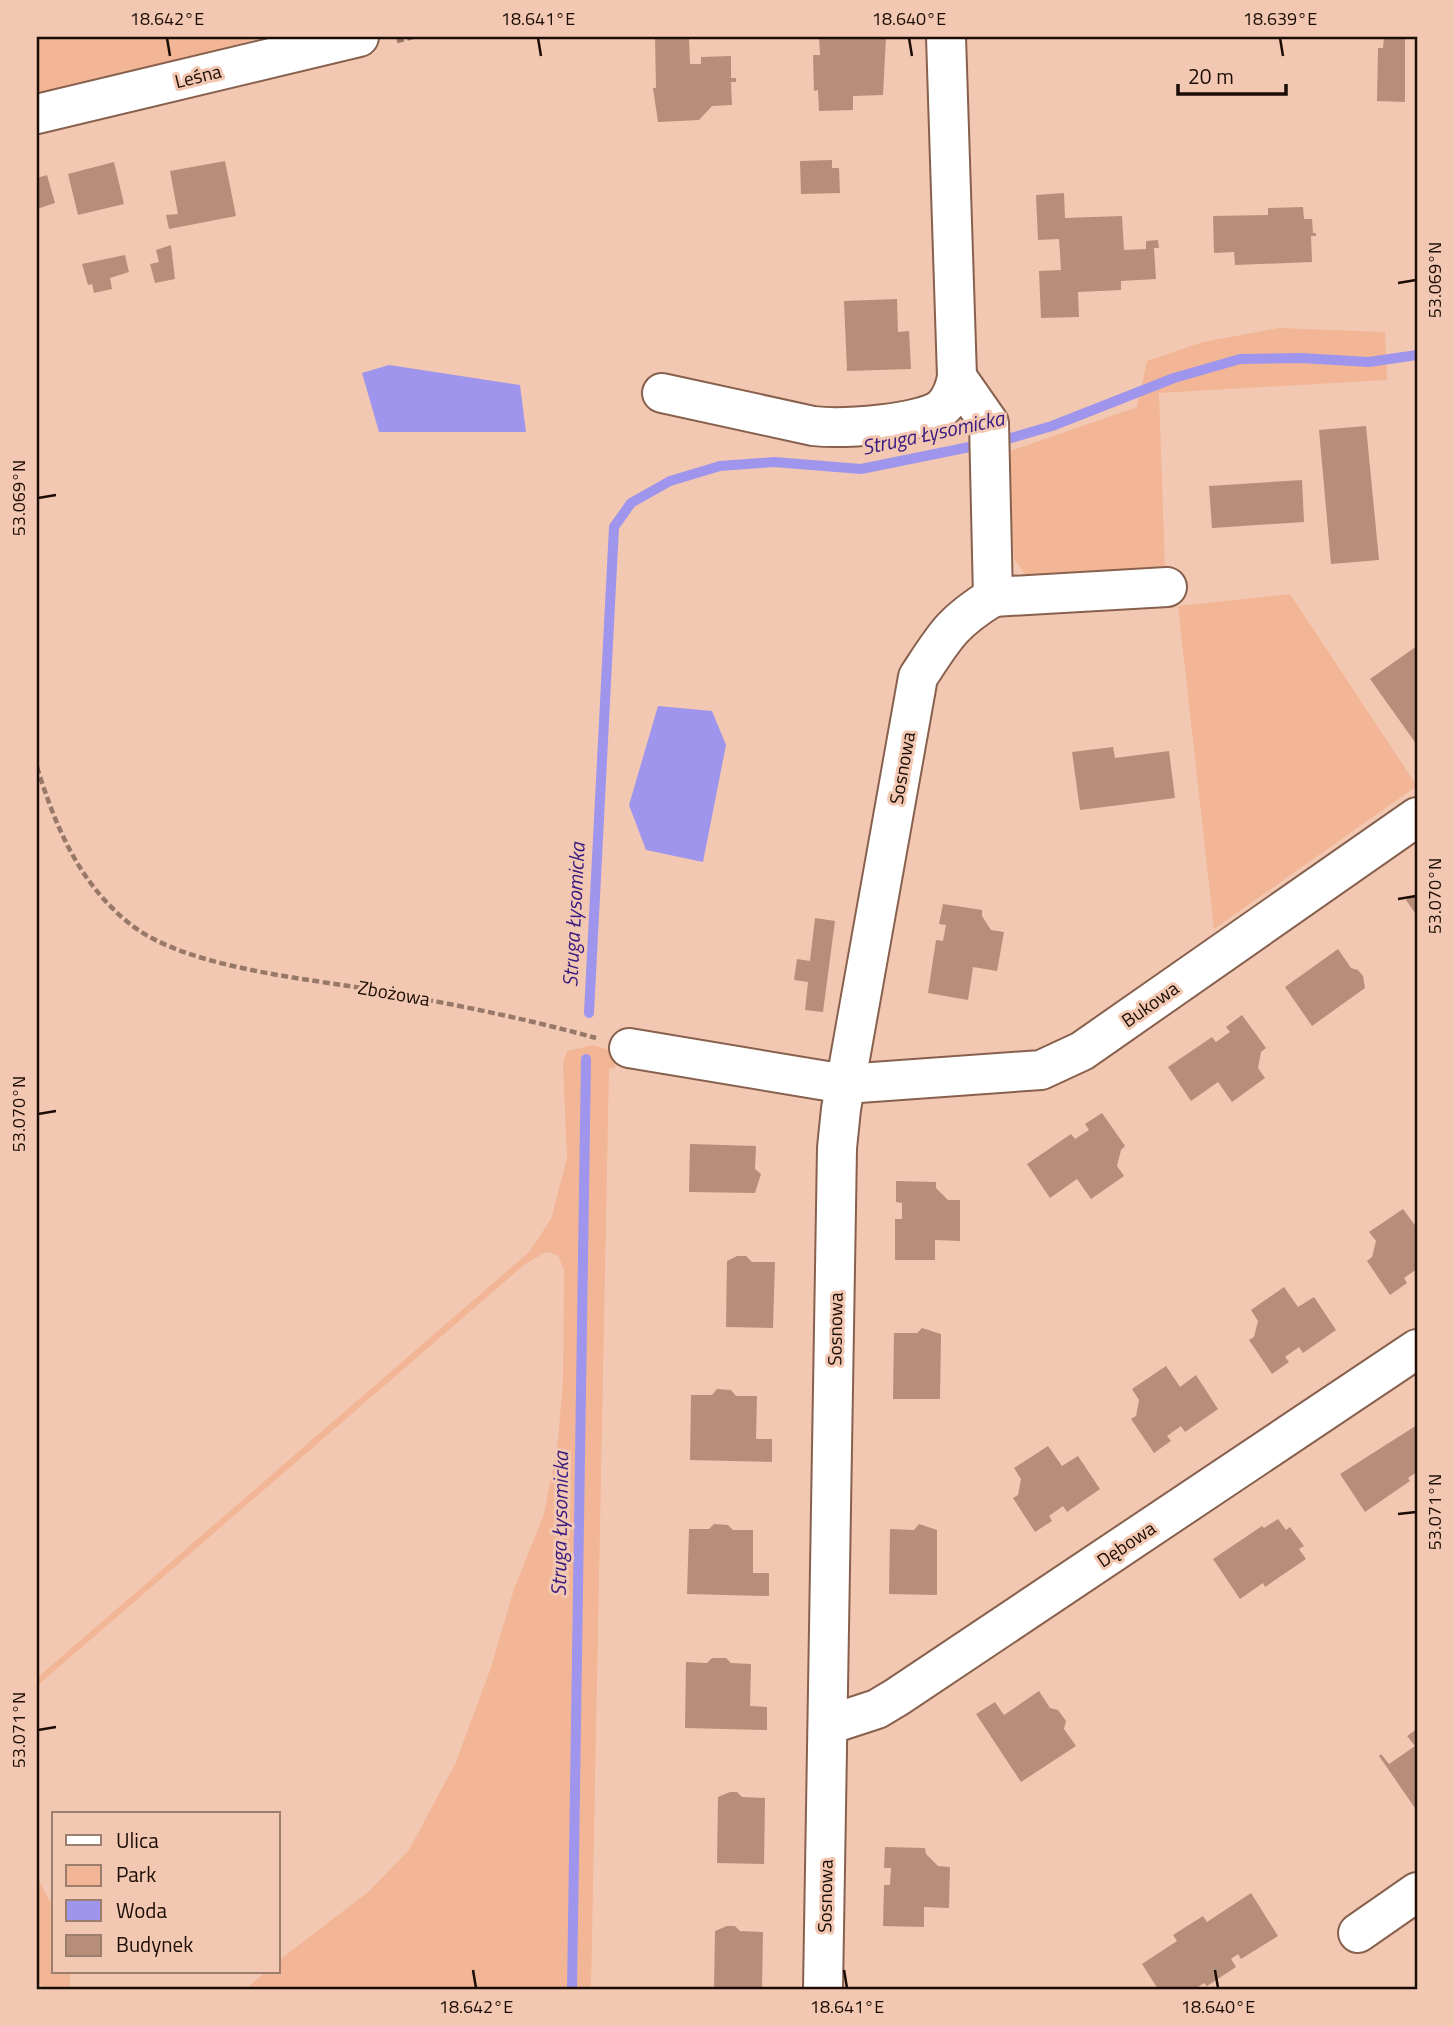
<svg xmlns="http://www.w3.org/2000/svg" width="1454" height="2026" viewBox="0 0 1454 2026" font-family="'Titillium Web',sans-serif">
<style>
.green{fill:#f2b696}
.water{fill:#9f95ec}
.lines{fill:none;stroke-linecap:round;stroke-linejoin:round}
.stream{stroke:#9f95ec;stroke-width:10}
.building{fill:#b78e7a}
.minor-casing{stroke:#87614d;stroke-width:42}
.path{stroke:#987969;stroke-width:4.5;stroke-dasharray:7 3.5;stroke-linecap:butt}
.minor{stroke:#fff;stroke-width:38}
.ticks{fill:none;stroke:#1b0d06;stroke-width:2.5}
.labels{text-anchor:middle;stroke-width:6;stroke-linejoin:round;paint-order:stroke}
.street-label{font-size:19px;fill:#1b0d06;stroke:#f3c8b2}
.water-label{font-size:21px;font-style:italic;fill:#391b80;stroke:#f3c8b2}
.neatline{fill:none;stroke:#1b0d06;stroke-width:2.5}
.ticks-label{font-size:18px;text-anchor:middle;fill:#1b0d06}
</style>
<rect width="100%" height="100%" fill="#f3c8b2"/>
<g class="green">
<polygon points="37,37 263,37 37,98"/>
<polygon points="1279,328 1385,332 1387,380 1159,393 1165,567 1026,576 1014,559 1007,452 1137,407 1147,361 1203,342"/>
<polygon points="1290,594 1417,786 1214,929 1178,606"/>
<polygon points="593,1045 616,1052 615,1068 609,1069 591,1989 246,1989 265,1972 278,1972 278,1961 368,1892 409,1850 456,1762 491,1667 514,1589 544,1514 558,1441 563,1381 564,1270 558,1255 546,1252 524,1265 37,1686 37,1678 529,1252 551,1219 567,1158 563,1063 567,1051"/>
<polygon points="37,1877 54,1909 54,1972 70,1972 70,1989 44,1989 37,1981"/>
</g>
<g class="water">
<polygon points="389,365 520,385 526,432 379,432 362,373"/>
<polygon points="658,706 712,711 726,745 703,862 646,850 629,805"/>
</g>
<g class="lines">
<g class="stream">
<polyline points="589,1013 614,527 631,503 670,481 720,466 774,462 861,469 1004,440 1052,426 1174,378 1240,359 1301,358 1369,362 1417,355"/>
<polyline points="572,1989 586,1059"/>
</g>
</g>
<g class="building">
<polygon points="655,37 689,37 690,64 701,64 701,57 731,56 731,78 736,78 736,82 731,82 732,105 712,106 699,120 658,122 653,88 656,88"/>
<polygon points="819,37 886,37 883,95 853,96 853,110 819,111 818,90 814,91 813,55 820,55"/>
<polygon points="1384,37 1405,37 1405,102 1377,101 1378,48 1383,48"/>
<polygon points="832,160 832,168 839,168 840,193 801,194 800,161"/>
<polygon points="225,161 236,216 169,229 166,215 178,214 170,171"/>
<polygon points="114,162 124,204 78,215 68,174"/>
<polygon points="47,175 55,203 37,209 37,178"/>
<polygon points="1064,193 1065,218 1122,216 1124,250 1146,249 1146,241 1158,240 1159,248 1154,248 1156,279 1121,281 1121,290 1078,292 1079,317 1041,318 1039,271 1061,270 1059,239 1038,240 1036,195"/>
<polygon points="1303,207 1304,219 1312,219 1313,233 1316,233 1316,236 1311,236 1312,262 1235,265 1234,252 1214,253 1213,216 1268,215 1268,208"/>
<polygon points="171,245 175,279 155,283 150,264 159,262 156,250"/>
<polygon points="125,255 129,272 110,278 112,289 94,293 92,284 88,285 82,264"/>
<polygon points="897,299 898,332 909,331 911,369 847,371 844,301"/>
<polygon points="1366,426 1379,560 1331,564 1319,430"/>
<polygon points="1302,480 1304,522 1212,528 1209,486"/>
<polygon points="1417,646 1417,745 1370,679"/>
<polygon points="1113,747 1115,758 1169,751 1175,798 1080,810 1072,752"/>
<polygon points="1417,893 1417,916 1406,900"/>
<polygon points="943,904 982,910 982,916 991,930 1004,932 997,971 973,967 968,1000 928,993 936,940 943,941 946,925 939,924"/>
<polygon points="815,918 835,921 823,1012 805,1010 808,982 794,980 797,959 810,961"/>
<polygon points="1338,949 1351,968 1358,970 1363,976 1365,988 1312,1026 1285,987"/>
<polygon points="1242,1015 1266,1048 1261,1052 1258,1068 1265,1078 1232,1102 1218,1082 1191,1101 1168,1067 1212,1037 1216,1042 1230,1032 1226,1027"/>
<polygon points="1102,1113 1125,1146 1121,1150 1117,1166 1124,1176 1091,1199 1077,1179 1050,1198 1027,1164 1071,1134 1075,1139 1089,1130 1085,1124"/>
<polygon points="690,1144 756,1146 755,1169 761,1174 755,1193 689,1192"/>
<polygon points="896,1181 936,1182 936,1188 948,1200 960,1200 960,1241 935,1240 935,1260 895,1260 895,1219 902,1219 902,1203 896,1202"/>
<polygon points="1403,1209 1417,1228 1417,1269 1404,1278 1407,1283 1390,1295 1367,1261 1372,1257 1376,1241 1369,1232"/>
<polygon points="737,1256 746,1256 752,1262 775,1262 773,1328 726,1327 727,1261"/>
<polygon points="1284,1287 1298,1307 1314,1297 1336,1330 1303,1353 1299,1347 1285,1357 1289,1362 1272,1374 1249,1340 1254,1337 1258,1321 1251,1310"/>
<polygon points="922,1328 941,1334 940,1399 893,1399 894,1333 917,1333"/>
<polygon points="1166,1366 1180,1387 1196,1375 1218,1409 1185,1432 1181,1426 1167,1436 1171,1441 1154,1453 1131,1419 1136,1416 1139,1400 1132,1389"/>
<polygon points="717,1389 731,1390 736,1396 757,1396 756,1439 772,1439 772,1462 690,1460 691,1395 712,1395"/>
<polygon points="1417,1425 1417,1472 1408,1478 1410,1481 1365,1512 1340,1474"/>
<polygon points="1048,1446 1062,1466 1078,1456 1100,1489 1067,1512 1063,1506 1049,1516 1052,1521 1035,1532 1013,1498 1018,1495 1021,1479 1014,1468"/>
<polygon points="1278,1519 1286,1530 1290,1527 1304,1546 1299,1549 1306,1559 1265,1587 1263,1583 1240,1599 1213,1559 1262,1526 1264,1528"/>
<polygon points="714,1524 728,1525 733,1530 753,1530 753,1573 769,1573 769,1596 687,1594 689,1529 709,1529"/>
<polygon points="919,1524 937,1530 937,1595 889,1594 890,1529 914,1530"/>
<polygon points="712,1658 726,1658 731,1663 751,1664 750,1706 767,1707 767,1730 685,1728 686,1662 707,1663"/>
<polygon points="1039,1691 1050,1708 1058,1710 1066,1721 1064,1729 1076,1746 1021,1782 976,1714 995,1702 1004,1715"/>
<polygon points="1417,1729 1417,1811 1379,1756 1381,1754 1389,1764 1415,1746 1407,1736"/>
<polygon points="730,1792 737,1792 742,1797 765,1798 764,1864 717,1863 718,1797"/>
<polygon points="885,1847 925,1848 926,1854 938,1866 950,1867 949,1908 924,1907 924,1927 883,1926 884,1885 890,1885 891,1868 884,1868"/>
<polygon points="1251,1893 1278,1936 1241,1959 1238,1954 1231,1959 1236,1967 1207,1986 1204,1983 1195,1989 1158,1989 1142,1964 1177,1941 1173,1935 1203,1916 1207,1922"/>
<polygon points="727,1926 735,1926 740,1931 763,1932 762,1989 714,1989 715,1931"/>
</g>
<g class="lines">
<g class="minor-casing">
<g id="minor">
<polyline points="37,114 359,37"/>
<polyline points="957,377 989,423 993,597 1167,587"/>
<path d="M 662,393 L 813,426 C 840,429 923,425 943,407 C 951,399 955,388 957,377 L 946,37"/>
<polyline points="629,1048 845,1084 1041,1070 1082,1051 1417,817"/>
<polyline points="828,1725 877,1709 897,1697 1417,1349"/>
<polyline points="1358,1933 1417,1892"/>
<path d="M 823,1989 L 837,1148 L 841,1109 L 918,677 C 945,636 951,623 993,597"/>
</g>
</g>
<g class="path">
<polyline points="397,41 413,37"/>
<path d="M 37,767 C 56,828 79,883 130,924 C 187,969 307,978 379,991 C 452,1004 524,1018 596,1038"/>
</g>
<use href="#minor" class="minor"/>
</g>
<path class="ticks" d="M 167,38 L 170,56M 538,38 L 541,56M 909,38 L 912,56M 1280,38 L 1283,56M 1398,283 L 1416,280M 38,498 L 56,495M 1398,899 L 1416,896M 38,1114 L 56,1111M 1398,1514 L 1416,1512M 38,1730 L 56,1727M 473,1970 L 476,1988M 844,1970 L 847,1988M 1215,1970 L 1218,1988"/>
<g class="labels">
<g class="street-label">
<text transform="translate(198 76) rotate(-14)" y="7">Leśna</text>
<text transform="translate(902 768) rotate(-80)" y="7">Sosnowa</text>
<text transform="translate(394 993) rotate(10)" y="7">Zbożowa</text>
<text transform="translate(1150 1004) rotate(-35)" y="7">Bukowa</text>
<text transform="translate(835 1329) rotate(-89)" y="7">Sosnowa</text>
<text transform="translate(1126 1544) rotate(-34)" y="7">Dębowa</text>
<text transform="translate(825 1896) rotate(-89)" y="7">Sosnowa</text>
</g>
<g class="water-label">
<text transform="translate(933 433) rotate(-12)" y="7">Struga Łysomicka</text>
<text transform="translate(574 915) rotate(-87)" y="7">Struga Łysomicka</text>
<text transform="translate(560 1524) rotate(-89)" y="7">Struga Łysomicka</text>
</g>
</g>
<rect width="1454" height="2026" fill="none" stroke="#f3c8b2" stroke-width="77"/>
<rect x="52" y="1812" width="228" height="161" fill="#f3c8b2" stroke="#9d7d6d" stroke-width="2"/>
<rect x="66" y="1835" width="35" height="10" fill="#ffffff" stroke="#9d7d6d" stroke-width="2"/>
<text x="116" y="1848" font-size="21" fill="#1b0d06">Ulica</text>
<rect x="66" y="1865" width="35" height="21" fill="#f2b696" stroke="#9d7d6d" stroke-width="2"/>
<text x="116" y="1882" font-size="21" fill="#1b0d06">Park</text>
<rect x="66" y="1900" width="35" height="21" fill="#9f95ec" stroke="#9d7d6d" stroke-width="2"/>
<text x="116" y="1918" font-size="21" fill="#1b0d06">Woda</text>
<rect x="66" y="1935" width="35" height="21" fill="#b78e7a" stroke="#9d7d6d" stroke-width="2"/>
<text x="116" y="1952" font-size="21" fill="#1b0d06">Budynek</text>
<path d="M1178 84v10h108v-10" fill="none" stroke="#1b0d06" stroke-width="3.5"/>
<text x="1188" y="84" font-size="21" fill="#1b0d06" stroke="#f3c8b2" stroke-width="5" paint-order="stroke">20 m</text>
<rect x="38" y="38" width="1378" height="1950" class="neatline"/>
<g class="ticks-label">
<text x="167" y="25">18.642°E</text>
<text x="538" y="25">18.641°E</text>
<text x="909" y="25">18.640°E</text>
<text x="1280" y="25">18.639°E</text>
<text transform="translate(1435 280) rotate(-90)" y="6">53.069°N</text>
<text transform="translate(19 498) rotate(-90)" y="6">53.069°N</text>
<text transform="translate(1435 896) rotate(-90)" y="6">53.070°N</text>
<text transform="translate(19 1114) rotate(-90)" y="6">53.070°N</text>
<text transform="translate(1435 1512) rotate(-90)" y="6">53.071°N</text>
<text transform="translate(19 1730) rotate(-90)" y="6">53.071°N</text>
<text x="476" y="2013">18.642°E</text>
<text x="847" y="2013">18.641°E</text>
<text x="1218" y="2013">18.640°E</text>
</g>
</svg>
